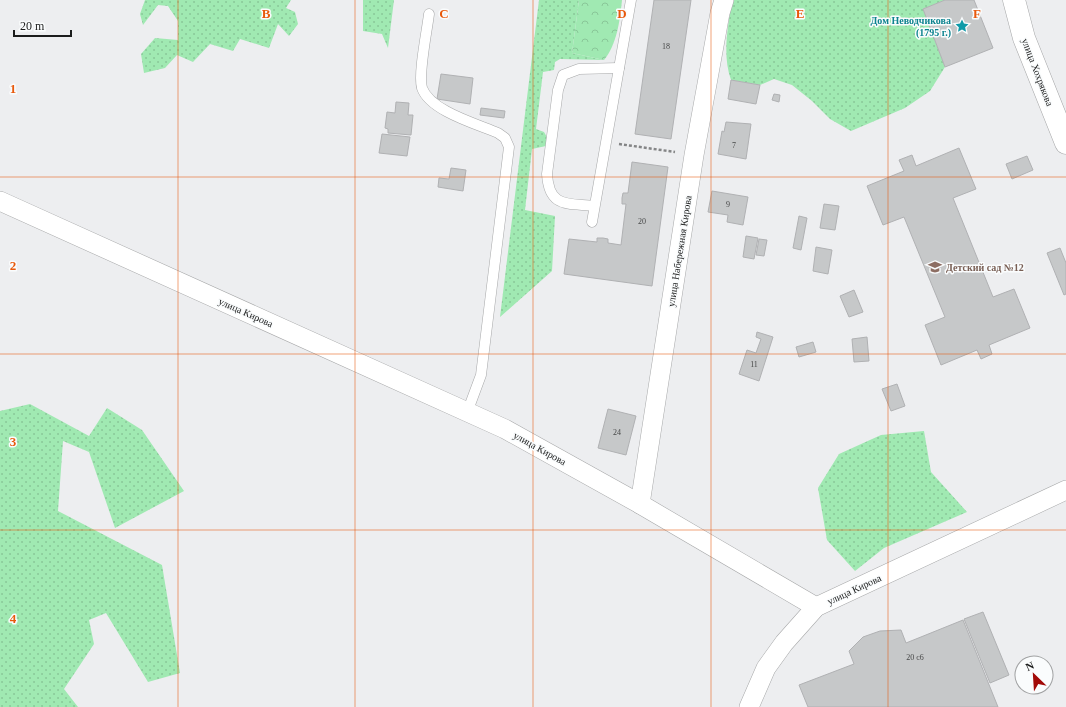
<svg xmlns="http://www.w3.org/2000/svg" width="1066" height="707" viewBox="0 0 1066 707" font-family="'Times New Roman',serif">
<style>
.grass{fill:url(#grass-dots)}
.park{fill:url(#park-crowns)}
.building{fill:#c6c8c9;stroke:#b0b1b3}
.lines{fill:none;stroke-linecap:round;stroke-linejoin:round}
.service-casing{stroke:#a7a8a9;stroke-width:11}
.minor-casing{stroke:#a7a8a9;stroke-width:20}
.secondary-casing{stroke:#a7a8a9;stroke-width:23}
.path{stroke:#848586;stroke-width:2.5;stroke-dasharray:3 2;stroke-linecap:butt}
.service{stroke:#fff;stroke-width:10}
.minor{stroke:#fff;stroke-width:19}
.secondary{stroke:#fff;stroke-width:22}
.grid{fill:none;stroke:#e8590c;stroke-width:1;stroke-opacity:0.55}
.labels{text-anchor:middle;stroke-width:3;stroke-linejoin:round;paint-order:stroke}
.number-label{font-size:8px;fill:#464747}
.culture-label{font-size:10px;font-weight:bold;fill:#0d838f;stroke:#fafcfd;text-anchor:end}
.street-label{font-size:10px;fill:#1b1c1c;stroke:#fafcfd}
.education-label{font-size:10px;font-weight:bold;fill:#785e54;stroke:#fafcfd;text-anchor:start}
.grid-label{font-size:13px;text-anchor:middle;font-weight:bold;fill:#e8590c;stroke:#fafcfd;stroke-width:3;stroke-linejoin:round;paint-order:stroke}
</style>
<defs>
<pattern id="grass-dots" width="8" height="8" patternUnits="userSpaceOnUse"><rect width="8" height="8" fill="#a0e9b2"/><path d="M2 2h.1M6 6h.1" fill="none" stroke="#89c798" stroke-width="1.8" stroke-linecap="round"/></pattern>
<pattern id="park-crowns" width="20" height="18" patternUnits="userSpaceOnUse"><rect width="20" height="18" fill="#a0e9b2"/><path d="M2 6a3 3 0 1 1 6 0M12 15a3 3 0 1 1 6 0" fill="none" stroke="#89c798"/></pattern>
</defs>
<rect width="100%" height="100%" fill="#edeef0"/>
<g class="grass">
<polygon points="145,0 291,0 286,8 295,12 298,24 289,36 278,24 269,48 240,39 233,51 210,44 193,62 177,55 165,68 144,73 141,54 155,38 178,40 178,21 168,6 158,5 143,25 140,14"/>
<polygon points="363,0 394,0 388,48 382,34 363,31"/>
<polygon points="539,0 579,0 572,53 604,60 560,59 555,62 554,70 543,72 536,129 544,132 548,139 546,146 532,149 525,210 555,216 552,271 500,317"/>
<path d="M 732,0 L 945,0 L 923,9 L 945,67 L 930,91 L 905,108 L 851,131 L 830,119 L 812,101 L 792,85 L 774,79 L 760,85 L 731,80 C 722,54 728,27 732,0 Z"/>
<polygon points="30,404 89,436 107,408 142,430 184,491 115,528 89,452 63,441 58,511 162,565 180,673 148,682 106,613 89,620 94,644 64,689 78,707 0,707 0,411"/>
<polygon points="924,431 931,472 967,512 884,548 855,571 827,540 818,488 839,454 881,435"/>
</g>
<path class="park" d="M 579,0 L 622,0 C 620,20 617,44 604,60 L 572,53 Z"/>
<g class="building">
<polygon points="654,0 691,0 671,139 635,134"/>
<polygon points="945,0 974,0 993,48 945,67 923,9"/>
<polygon points="441,74 473,78 470,104 437,99"/>
<polygon points="731,80 760,85 756,104 728,99"/>
<polygon points="774,94 780,95 779,102 772,100"/>
<polygon points="396,102 409,103 408,115 413,115 411,135 388,133 388,129 385,128 387,112 395,113"/>
<polygon points="481,108 505,111 504,118 480,115"/>
<polygon points="726,122 751,124 746,159 718,154 722,131 724,132"/>
<polygon points="382,134 410,137 407,156 379,153"/>
<polygon points="959,148 976,189 953,198 993,297 1014,289 1030,328 989,345 992,354 981,359 977,350 941,365 925,325 945,317 904,217 883,225 867,186 904,171 899,160 912,155 916,166"/>
<polygon points="1027,156 1033,170 1012,179 1006,164"/>
<polygon points="632,162 668,167 652,286 564,274 569,239 597,242 597,238 603,238 608,239 608,243 621,245 626,204 622,204 622,198 623,193 628,193"/>
<polygon points="451,168 466,170 463,191 438,187 439,178 449,179"/>
<polygon points="712,191 748,197 743,225 727,222 728,215 708,212"/>
<polygon points="824,204 839,206 835,230 820,228"/>
<polygon points="799,216 807,218 801,250 793,248"/>
<polygon points="746,236 758,238 754,259 743,257"/>
<polygon points="759,239 767,240 764,256 756,255"/>
<polygon points="816,247 832,250 828,274 813,271"/>
<polygon points="1060,248 1066,263 1066,294 1064,295 1047,253"/>
<polygon points="854,290 863,312 849,317 840,296"/>
<polygon points="757,332 773,337 759,381 739,374 747,350 756,353 761,339 756,337"/>
<polygon points="867,337 869,361 854,362 852,339"/>
<polygon points="813,342 816,352 799,357 796,347"/>
<polygon points="897,384 905,406 891,411 882,389"/>
<polygon points="608,409 636,416 626,455 598,448"/>
<polygon points="983,612 1009,675 990,683 964,619"/>
<polygon points="963,620 998,707 808,707 799,685 854,664 849,651 863,637 880,631 901,630 906,643"/>
</g>
<g class="lines">
<g class="service-casing">
<g id="service">
<path d="M 429,14 C 427,31 418,74 422,88 C 430,111 477,124 498,133 L 505,138 L 509,147 L 481,375 L 468,410"/>
<path d="M 594,206 C 567,203 549,208 547,174 L 558,90 L 563,75 L 579,69 L 619,68"/>
<polyline points="592,222 631,0"/>
</g>
</g>
<g class="minor-casing">
<g id="minor">
<polyline points="0,201 505,429 640,504 816,607"/>
<polyline points="640,504 694,155 720,13 724,0"/>
<polyline points="749,707 766,668 784,643 816,607 1066,490"/>
</g>
</g>
<g class="secondary-casing">
<polyline id="secondary" points="1014,0 1024,38 1066,143"/>
</g>
<polyline class="path" points="619,144 675,152"/>
<use href="#service" class="service"/>
<use href="#minor" class="minor"/>
<use href="#secondary" class="secondary"/>
</g>
<path class="grid" d="M 178,0 L 178,707M 355,0 L 355,707M 533,0 L 533,707M 711,0 L 711,707M 888,0 L 888,707M 0,177 L 1066,177M 0,354 L 1066,354M 0,530 L 1066,530"/>
<defs>
<g id="sight-bare" transform="scale(1.08)"><path d="M0-6L1.8-2.2L6-1.7L2.9 1.2L3.7 5.4L0 3.3L-3.7 5.4L-2.9 1.2L-6-1.7L-1.8-2.2Z" fill="#0f9aa8" stroke="#fafcfd" stroke-width="2.5" paint-order="stroke"/></g>
<g id="school-bare" transform="scale(1.08)"><path d="M0-5L7-2L0 1L-7-2ZM-4 1L0 2.5L4 1V4Q0 6-4 4Z" fill="#8d6e63" stroke="#fafcfd" stroke-width="2.5" paint-order="stroke"/></g>
</defs>
<g fill-rule="evenodd">
<use href="#sight-bare" x="962" y="26"/>
<use href="#school-bare" x="935" y="267"/>
</g>
<g class="labels">
<g class="number-label">
<text x="666" y="49">18</text>
<text x="734" y="148">7</text>
<text x="728" y="207">9</text>
<text x="642" y="224">20</text>
<text x="754" y="367">11</text>
<text x="617" y="435">24</text>
<text x="915" y="660">20 с6</text>
</g>
<g class="culture-label">
<text x="951" y="24">Дом Неводчикова<tspan x="951" dy="12">(1795 г.)</tspan></text>
</g>
<g class="street-label">
<text transform="translate(1038 72) rotate(69)" y="4">улица Хохрякова</text>
<text transform="translate(679 251) rotate(-81)" y="4">улица Набережная Кирова</text>
<text transform="translate(246 312) rotate(24)" y="4">улица Кирова</text>
<text transform="translate(540 448) rotate(29)" y="4">улица Кирова</text>
<text transform="translate(854 589) rotate(-25)" y="4">улица Кирова</text>
</g>
<g class="education-label">
<text x="946" y="271">Детский сад №12</text>
</g>
</g>
<g class="grid-label">
<text x="266" y="18">B</text>
<text x="444" y="18">C</text>
<text x="622" y="18">D</text>
<text x="800" y="18">E</text>
<text x="977" y="18">F</text>
<text x="13" y="93">1</text>
<text x="13" y="270">2</text>
<text x="13" y="446">3</text>
<text x="13" y="623">4</text>
</g>
<g transform="translate(1034 675) rotate(335)"><circle r="19" fill="#fafcfd" stroke="#a1a2a3"/>
<path d="M0-3L7 15L0 10L-7 15Z" fill="#a20a08"/>
<text y="-6" font-size="11" font-weight="bold" text-anchor="middle" fill="#1b1c1c">N</text>
</g>
<path d="M14 30v6h57v-6" fill="none" stroke="#1b1c1c" stroke-width="2"/>
<text x="20" y="30" font-size="12" fill="#1b1c1c" stroke="#fafcfd" stroke-width="3" paint-order="stroke">20 m</text>
</svg>
